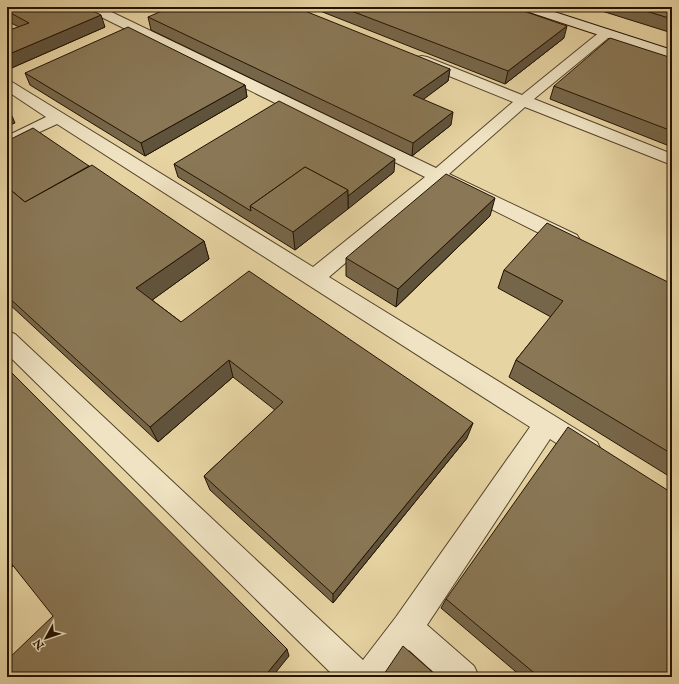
<svg xmlns="http://www.w3.org/2000/svg" width="679" height="684" viewBox="0 0 679 684" font-family="'IM FELL English',serif">
<style>
.lines{fill:none;stroke-linecap:round;stroke-linejoin:round}
.street-casing{stroke:#544229;stroke-width:2}
.secondary-casing{stroke:#231200;stroke-width:2}
.street{fill:#efe3c3;fill-rule:evenodd}
.secondary{fill:#efe3c3;fill-rule:evenodd}
.wall{fill:#766649;stroke:#231200}
.shaded-wall{fill:#60533c;stroke:#231200}
.building{fill:#897755;stroke:#231200}
</style>
<rect width="100%" height="100%" fill="#e7d4a3"/>
<filter id="stains"><feTurbulence type="fractalNoise" baseFrequency=".005" numOctaves="4"/><feColorMatrix values="0 0 0 0 .2 0 0 0 0 .09 0 0 0 0 .02 0 0 0 .5 -.17"/></filter>
<radialGradient id="worn" r=".72"><stop offset=".6" stop-color="#630" stop-opacity="0"/><stop offset="1" stop-color="#630" stop-opacity=".3"/></radialGradient>
<g class="lines">
<g class="street-casing">
<polygon id="street" points="85,7 101,7 436,168 513,102 417,63 415,60 417,57 422,56 427,57 522,95 601,31 611,31 613,34 534,99 672,154 672,165 525,107 449,174 577,235 580,240 577,245 570,247 563,245 439,183 329,277 597,442 601,450 597,458 588,461 579,458 550,439 427,625 474,666 479,677 439,677 409,650 389,677 335,677 7,354 7,331 15,334 363,660 396,617 530,427 57,124 7,147 7,136 46,117 7,91 7,81 12,82 313,267 425,177 87,10"/>
</g>
<g class="secondary-casing">
<polygon id="secondary" points="521,7 539,7 672,50 672,59 523,10"/>
</g>
<use href="#street" class="street"/>
<use href="#secondary" class="secondary"/>
</g>
<g class="wall">
<polygon points="7,7 105,27 7,70 7,31 19,27 11,23 7,24"/>
<polygon points="310,7 512,7 564,38 505,84"/>
<polygon points="589,7 672,7 672,33"/>
<polygon points="148,17 450,69 448,81 423,99 451,125 412,156 151,30"/>
<polygon points="672,58 672,147 550,99 554,86"/>
<polygon points="25,73 245,85 247,97 145,156 30,85"/>
<polygon points="7,141 89,166 204,241 209,259 152,300 181,322 467,438 333,603 210,490 204,476 275,410 233,377 158,442 7,302"/>
<polygon points="174,164 394,172 295,250 178,177"/>
<polygon points="490,216 396,307 346,276 346,258"/>
<polygon points="504,270 672,284 672,478 509,377 516,360 551,317 498,288"/>
<polygon points="672,270 672,278 668,276"/>
<polygon points="446,599 672,677 522,677 441,608"/>
</g>
<g class="shaded-wall">
<polygon points="7,13 11,23 7,24"/>
<polygon points="101,15 105,27 7,70 7,55"/>
<polygon points="567,26 564,38 505,84 508,71"/>
<polygon points="450,69 448,81 412,108 413,95"/>
<polygon points="245,85 247,97 145,156 141,143"/>
<polygon points="453,112 451,125 412,156 413,143"/>
<polygon points="12,116 15,123 7,126 7,118"/>
<polygon points="395,159 394,172 348,209 348,196"/>
<polygon points="348,190 348,209 295,250 293,232"/>
<polygon points="495,198 490,216 396,307 398,289"/>
<polygon points="204,241 209,259 144,306 136,288"/>
<polygon points="229,360 233,377 158,442 150,427"/>
<polygon points="473,423 467,438 333,603 333,594"/>
<polygon points="7,555 18,562 7,571"/>
<polygon points="287,649 289,656 272,677 264,677"/>
</g>
<g class="building">
<polygon points="7,7 85,7 101,15 7,55 7,31 29,23 7,11"/>
<polygon points="171,7 295,7 450,69 413,95 453,112 413,143 148,17"/>
<polygon points="341,7 512,7 567,26 508,71"/>
<polygon points="633,7 672,7 672,19"/>
<polygon points="128,27 245,85 141,143 25,73"/>
<polygon points="610,38 672,58 672,131 554,86"/>
<polygon points="279,101 395,159 348,196 348,190 305,167 250,206 251,211 174,164"/>
<polygon points="7,111 12,116 7,118"/>
<polygon points="33,128 89,166 25,202 7,187 7,141"/>
<polygon points="92,165 204,241 136,288 181,322 249,271 473,423 333,594 204,476 283,402 229,360 150,427 7,296 7,187 25,202"/>
<polygon points="305,167 348,190 293,232 250,206"/>
<polygon points="446,174 495,198 398,289 346,258"/>
<polygon points="547,223 672,284 672,454 516,360 563,301 504,270"/>
<polygon points="7,368 287,649 264,677 7,677 7,660 53,616 7,558"/>
<polygon points="568,427 672,493 672,677 539,677 446,599"/>
<polygon points="403,646 438,677 382,677"/>
</g>
<rect width="679" height="684" fill="none" stroke="#e7d4a3" stroke-width="24"/>
<rect x="8" y="8" width="663" height="668" fill="none" stroke="#231200" stroke-width="2"/>
<rect x="12" y="12" width="655" height="660" fill="none" stroke="#231200"/>
<g transform="translate(46 638) rotate(230)" stroke="#efe3c3" stroke-width="3" paint-order="stroke">
<path d="M0-3L7 15L0 10L-7 15Z" fill="#231200"/>
<text y="-6" font-size="11" font-weight="bold" text-anchor="middle" fill="#231200">N</text>
</g>
<rect width="100%" height="100%" filter="url(#stains)"/>
<rect width="100%" height="100%" fill="url(#worn)"/>
</svg>
